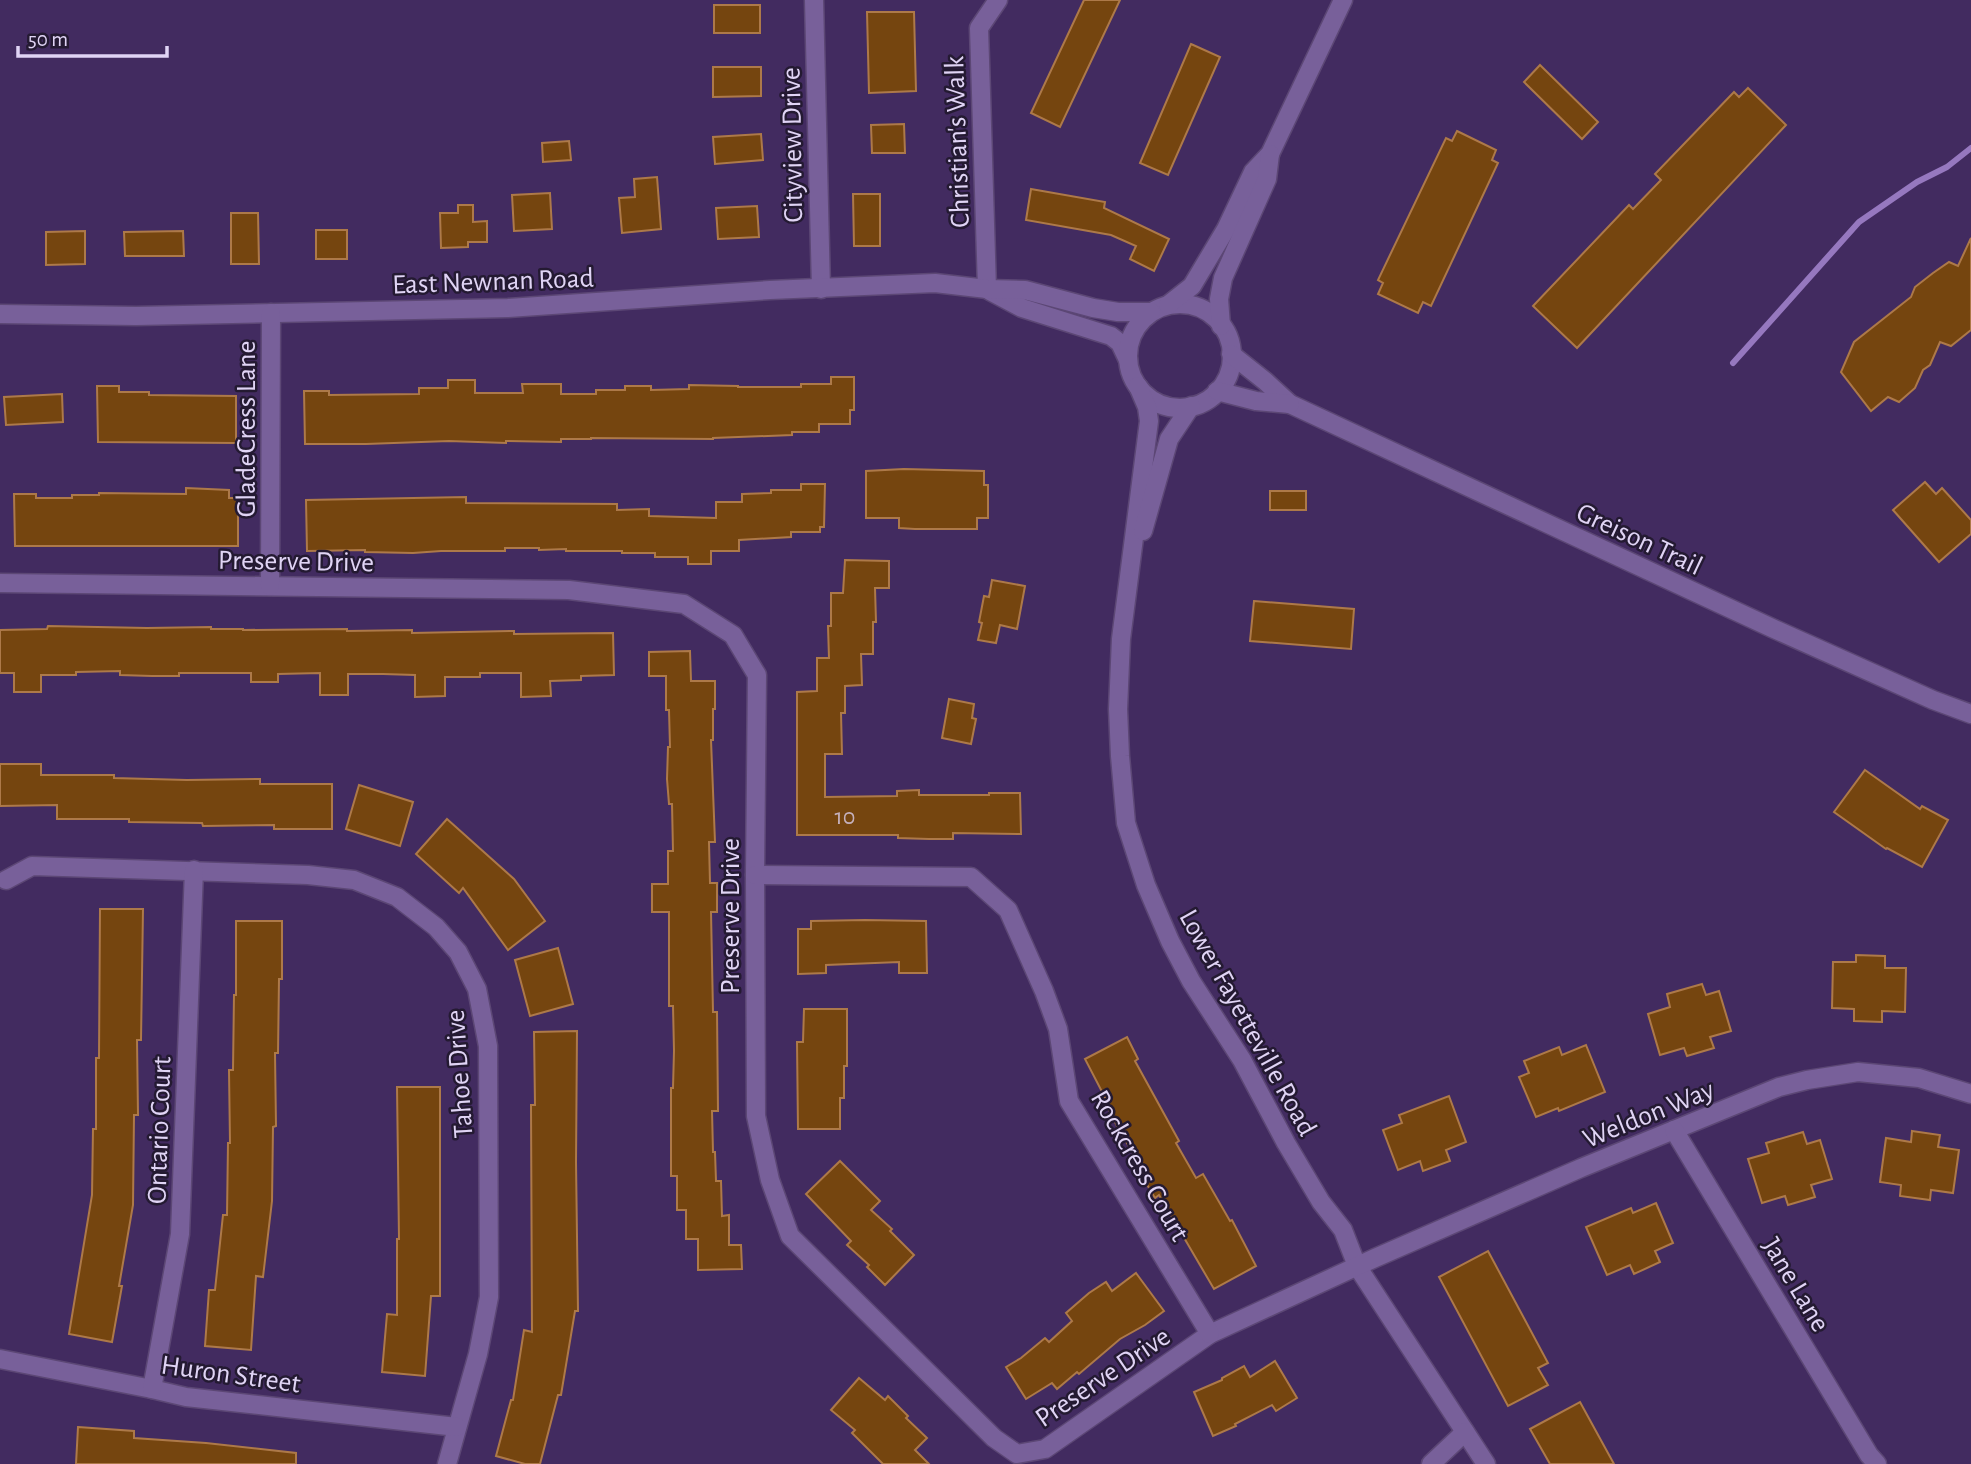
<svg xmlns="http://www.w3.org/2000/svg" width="1971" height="1464" viewBox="0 0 1971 1464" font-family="'Alegreya Sans',sans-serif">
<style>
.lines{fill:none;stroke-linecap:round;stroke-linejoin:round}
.stream{stroke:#9678bf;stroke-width:6}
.building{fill:#75450f;stroke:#ad7949;stroke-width:2}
.minor-casing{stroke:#5c4775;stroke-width:21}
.minor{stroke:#78609a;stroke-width:18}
.labels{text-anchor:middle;stroke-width:5;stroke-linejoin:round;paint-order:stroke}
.number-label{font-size:24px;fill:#c5b0bc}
.street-label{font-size:28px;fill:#e0d4f5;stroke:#241a32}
</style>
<rect width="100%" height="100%" fill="#422b60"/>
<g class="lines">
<polyline class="stream" points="1733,363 1859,222 1917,182 1947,167 1971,148"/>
</g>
<g class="building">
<polygon points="1084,0 1120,0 1060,127 1031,113"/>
<rect x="714" y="5" width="46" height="28"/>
<polygon points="867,12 914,12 916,91 869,93"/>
<polygon points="1191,44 1220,57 1168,175 1140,163"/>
<polygon points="1540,65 1598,122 1582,139 1524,82"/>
<polygon points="713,67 761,67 761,96 713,97"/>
<polygon points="1748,88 1786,125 1577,348 1533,306 1629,205 1633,209 1661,180 1655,174 1734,92 1739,97"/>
<polygon points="904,124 905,153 872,153 871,125"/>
<polygon points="1457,131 1496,150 1492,160 1498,163 1431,306 1423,302 1418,313 1378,294 1383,283 1378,280 1446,138 1452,141"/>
<polygon points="761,134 763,160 715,164 713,137"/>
<polygon points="569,141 571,160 543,162 542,143"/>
<polygon points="657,177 661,229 622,233 619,198 635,197 634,179"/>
<polygon points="1031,189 1105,202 1104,208 1169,239 1154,271 1130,259 1136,246 1111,235 1026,220"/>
<polygon points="550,193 552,229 514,231 512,195"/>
<polygon points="853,194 880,194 880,246 854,246"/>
<polygon points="458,205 473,205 473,222 487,221 487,242 468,242 468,247 441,248 440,213 458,213"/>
<polygon points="757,206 759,237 718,239 716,208"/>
<polygon points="231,213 258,213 259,264 231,264"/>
<rect x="316" y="230" width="31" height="29"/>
<polygon points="85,231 85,264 46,265 46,232"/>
<polygon points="183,231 184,256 125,256 124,232"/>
<polygon points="1971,238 1971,330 1951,346 1940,342 1930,365 1923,370 1915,388 1899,402 1888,397 1871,411 1841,372 1854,342 1911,297 1915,287 1933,273 1949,262 1958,266"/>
<polygon points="831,377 854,377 854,410 850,410 850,424 819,424 819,432 792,432 792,435 713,438 713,439 591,438 591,439 561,439 561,442 506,441 506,443 449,441 366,444 305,444 304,391 329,391 329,395 419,394 419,388 448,388 448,380 475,380 475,393 523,393 522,384 561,384 561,394 596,394 596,390 625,390 625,386 651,386 651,390 689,389 689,385 738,386 738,387 801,387 801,384 831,384"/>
<polygon points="97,386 119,386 119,392 149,392 149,395 236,396 236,443 98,442"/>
<polygon points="62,394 63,422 6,425 4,397"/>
<polygon points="904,469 984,471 984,485 988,485 988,518 977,518 977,529 915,529 899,528 899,518 866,518 866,471"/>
<polygon points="1925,482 1936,494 1942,488 1971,520 1971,534 1939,562 1893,510"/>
<polygon points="801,484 825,484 824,527 820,527 820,532 791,532 791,537 739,540 739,551 711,551 711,564 688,564 688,557 655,557 655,553 622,553 622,551 566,551 566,549 539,550 539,548 505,548 505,551 441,551 413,553 365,552 365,550 307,551 306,500 466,497 466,503 617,504 617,510 649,509 649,516 716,518 716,502 742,502 742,494 771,493 771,490 801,490"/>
<polygon points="186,488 229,490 229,498 238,498 238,546 15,546 14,494 36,494 36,498 72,498 72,495 99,495 99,493 186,494"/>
<rect x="1270" y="491" width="36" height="19"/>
<polygon points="845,560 889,561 889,588 875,588 876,622 873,622 873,654 861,654 862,685 845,686 845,713 841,713 842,754 825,754 825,797 897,796 897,791 919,790 919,795 989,795 989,793 1020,793 1021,834 953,833 953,839 929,839 898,838 898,835 797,835 797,692 817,691 817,658 829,658 828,626 831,626 831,593 843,593"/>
<polygon points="992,580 1025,586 1017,629 1000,625 996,643 978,640 982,623 979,622 984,596 989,597"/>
<polygon points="1254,601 1354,609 1351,649 1250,641"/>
<polygon points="48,626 147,628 211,627 211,629 243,629 243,630 347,629 347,631 412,630 412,633 514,631 514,634 613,633 614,675 581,676 581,680 550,681 551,696 521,697 521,673 480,673 480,677 445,677 445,696 415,697 415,675 383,674 348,674 348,695 320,695 320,673 278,674 278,682 251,682 251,673 179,673 179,676 152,676 120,675 120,671 76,672 76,675 41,675 41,692 14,692 14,673 0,673 0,630 47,629"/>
<polygon points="690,651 691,681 715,681 715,709 713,709 713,740 711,740 715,842 709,842 710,883 717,883 717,912 711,912 713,1012 717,1012 718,1111 712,1111 713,1152 715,1152 716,1181 721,1181 722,1216 729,1215 729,1245 741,1245 742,1269 698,1270 698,1239 686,1239 686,1210 677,1210 677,1176 671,1176 671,1088 673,1088 674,1051 673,1006 669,1006 669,912 652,912 652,884 668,884 668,851 673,851 672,804 669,804 667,779 668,747 670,747 669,710 666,710 666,676 649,676 649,652"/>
<polygon points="949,699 974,704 972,718 976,719 971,744 942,738"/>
<polygon points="0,764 41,764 41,775 114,775 114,778 187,780 260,779 260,784 332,784 332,829 274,829 274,825 203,826 202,823 129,822 129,819 57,819 57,805 0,806"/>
<polygon points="1865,770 1920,809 1922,806 1948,820 1922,867 1887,848 1886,849 1834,812"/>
<polygon points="359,785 413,802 400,846 346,829"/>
<polygon points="447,819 514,879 545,921 508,950 463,888 459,893 416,854"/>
<polygon points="100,909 143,909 141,1040 137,1040 138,1115 134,1115 133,1205 119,1286 122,1286 112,1342 69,1334 92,1195 93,1129 96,1129 96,1058 99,1058"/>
<polygon points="865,920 926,921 927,973 899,973 899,962 826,965 826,973 798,974 798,929 811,929 811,921"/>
<polygon points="236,921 282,921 282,979 279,979 278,1053 275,1053 276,1126 273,1127 272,1201 263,1277 256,1276 251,1350 205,1346 209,1290 215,1290 223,1215 227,1215 228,1143 230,1143 229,1070 233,1070 234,995 236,995"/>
<polygon points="558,948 573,1004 530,1016 515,960"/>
<polygon points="1856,955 1885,956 1885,968 1906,968 1905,1012 1882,1011 1882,1022 1854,1021 1854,1009 1832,1008 1833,962 1856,962"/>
<polygon points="1702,984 1706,995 1719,991 1731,1031 1710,1037 1714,1048 1687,1056 1684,1048 1660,1055 1648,1014 1670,1007 1667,994"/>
<polygon points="804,1009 847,1009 847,1066 844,1066 844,1098 840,1098 840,1129 798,1129 797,1042 803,1042"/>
<polygon points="577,1031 576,1162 578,1311 575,1311 561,1395 558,1395 540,1464 525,1464 496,1456 511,1400 513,1400 524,1330 532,1332 531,1105 535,1105 534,1032"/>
<polygon points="1127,1037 1138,1059 1135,1061 1179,1141 1176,1143 1196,1178 1203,1174 1230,1221 1232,1220 1256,1266 1214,1289 1159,1195 1155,1198 1139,1171 1142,1169 1117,1126 1109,1110 1111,1109 1085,1059"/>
<polygon points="1586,1045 1605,1092 1559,1111 1558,1108 1536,1117 1519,1077 1529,1073 1524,1061 1559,1047 1562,1055"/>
<polygon points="397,1087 440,1087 440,1296 431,1296 425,1376 382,1372 387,1314 397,1315 397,1239 399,1239"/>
<polygon points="1449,1096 1466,1142 1446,1150 1450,1161 1423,1171 1420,1161 1398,1170 1383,1130 1402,1123 1399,1115"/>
<polygon points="1912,1131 1940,1135 1938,1147 1959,1150 1953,1193 1931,1190 1930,1200 1900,1196 1901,1185 1880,1182 1886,1138 1911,1142"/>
<polygon points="1803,1132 1807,1144 1820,1140 1832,1179 1811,1185 1815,1197 1788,1205 1785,1196 1762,1203 1748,1159 1769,1153 1766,1143"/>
<polygon points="840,1161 880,1201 871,1210 892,1229 890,1231 914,1255 885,1285 867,1267 869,1265 847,1245 851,1241 806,1194"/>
<polygon points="1656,1203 1673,1243 1655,1251 1660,1262 1634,1274 1630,1265 1607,1275 1586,1227 1631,1208 1633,1213"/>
<polygon points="1488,1251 1548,1363 1538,1368 1548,1385 1508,1406 1439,1277"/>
<polygon points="1136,1273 1164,1311 1145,1325 1120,1339 1079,1374 1077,1372 1057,1389 1052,1383 1026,1399 1006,1367 1021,1358 1045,1338 1049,1342 1072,1321 1066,1313 1089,1293 1106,1282 1112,1291"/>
<polygon points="1275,1361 1297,1398 1276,1411 1272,1405 1235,1424 1236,1426 1213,1436 1194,1392 1222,1380 1222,1378 1244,1366 1250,1377"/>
<polygon points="859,1378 885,1400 888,1396 908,1416 906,1418 927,1438 915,1450 929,1464 883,1464 852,1433 855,1430 831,1410"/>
<polygon points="1580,1402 1614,1464 1550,1464 1530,1429"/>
<polygon points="78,1427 134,1431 134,1438 206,1443 296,1453 296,1464 76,1464"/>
</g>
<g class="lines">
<g class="minor-casing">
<g id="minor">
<polyline points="814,0 821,289"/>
<polyline points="987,289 979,28 998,0"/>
<polyline points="990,291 1022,308 1111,336 1120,343 1128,360"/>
<circle cx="1180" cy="356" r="52"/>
<polyline points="1168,305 1192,286 1226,229 1253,172 1270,154 1343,0"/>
<polyline points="0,314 136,316 508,308 770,290 935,283 987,289 1025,290 1093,308 1118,312 1151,312"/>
<polyline points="1221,326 1219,299 1223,278 1267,179 1270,154"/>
<polyline points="1231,354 1265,381 1290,404 1772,628 1933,700 1971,714"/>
<polyline points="1138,386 1147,407 1149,421 1121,639 1118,709 1120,756 1126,823 1146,885 1170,941 1191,981 1242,1060 1286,1143 1321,1202 1343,1230 1357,1266 1486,1464"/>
<polyline points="1217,391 1256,401 1290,404"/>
<polyline points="1143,531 1169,439 1191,406"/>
<polyline points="0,583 569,590 684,604 733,635 757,675 755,875 756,1116 770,1180 790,1236 994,1438 1017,1454 1045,1449 1210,1334 1375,1258 1581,1168 1779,1087 1807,1080 1858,1072 1919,1078 1971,1094"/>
<polyline points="270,586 271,313"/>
<polyline points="755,875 971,877 1008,910 1044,991 1058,1029 1069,1101 1210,1334"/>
<polyline points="6,880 32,866 308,875 354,880 397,897 436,927 458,952 477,989 488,1046 489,1297 478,1354 447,1464"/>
<polyline points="1674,1130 1869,1455 1877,1464"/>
<polyline points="0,1359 152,1389 186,1397 457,1427"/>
<polyline points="152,1389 180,1234 194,870"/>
<polyline points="1431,1464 1465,1432"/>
</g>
</g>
<use href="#minor" class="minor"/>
</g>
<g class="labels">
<g class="number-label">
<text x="845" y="824">10</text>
</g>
<g class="street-label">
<text transform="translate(956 142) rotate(-92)" y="10">Christian's Walk</text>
<text transform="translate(791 145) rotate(-91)" y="10">Cityview Drive</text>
<text transform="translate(493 280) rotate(-2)" y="10">East Newnan Road</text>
<text transform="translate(245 429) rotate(-90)" y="10">GladeCress Lane</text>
<text transform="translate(1640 538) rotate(25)" y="10">Greison Trail</text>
<text transform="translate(296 560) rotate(1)" y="10">Preserve Drive</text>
<text transform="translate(729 916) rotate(-90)" y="10">Preserve Drive</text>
<text transform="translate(1249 1022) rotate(61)" y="10">Lower Fayetteville Road</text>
<text transform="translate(458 1074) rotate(-94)" y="10">Tahoe Drive</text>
<text transform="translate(1648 1113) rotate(-22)" y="10">Weldon Way</text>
<text transform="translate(158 1130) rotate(-88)" y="10">Ontario Court</text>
<text transform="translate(1141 1165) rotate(60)" y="10">Rockcress Court</text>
<text transform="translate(1797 1284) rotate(59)" y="10">Jane Lane</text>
<text transform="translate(231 1373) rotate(8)" y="10">Huron Street</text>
<text transform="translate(1102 1376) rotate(-34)" y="10">Preserve Drive</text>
</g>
</g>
<path d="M18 46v10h149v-10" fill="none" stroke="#e0d4f5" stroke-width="3.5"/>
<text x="28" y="46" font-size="21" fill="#e0d4f5" stroke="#241a32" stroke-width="5" paint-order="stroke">50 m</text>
</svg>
